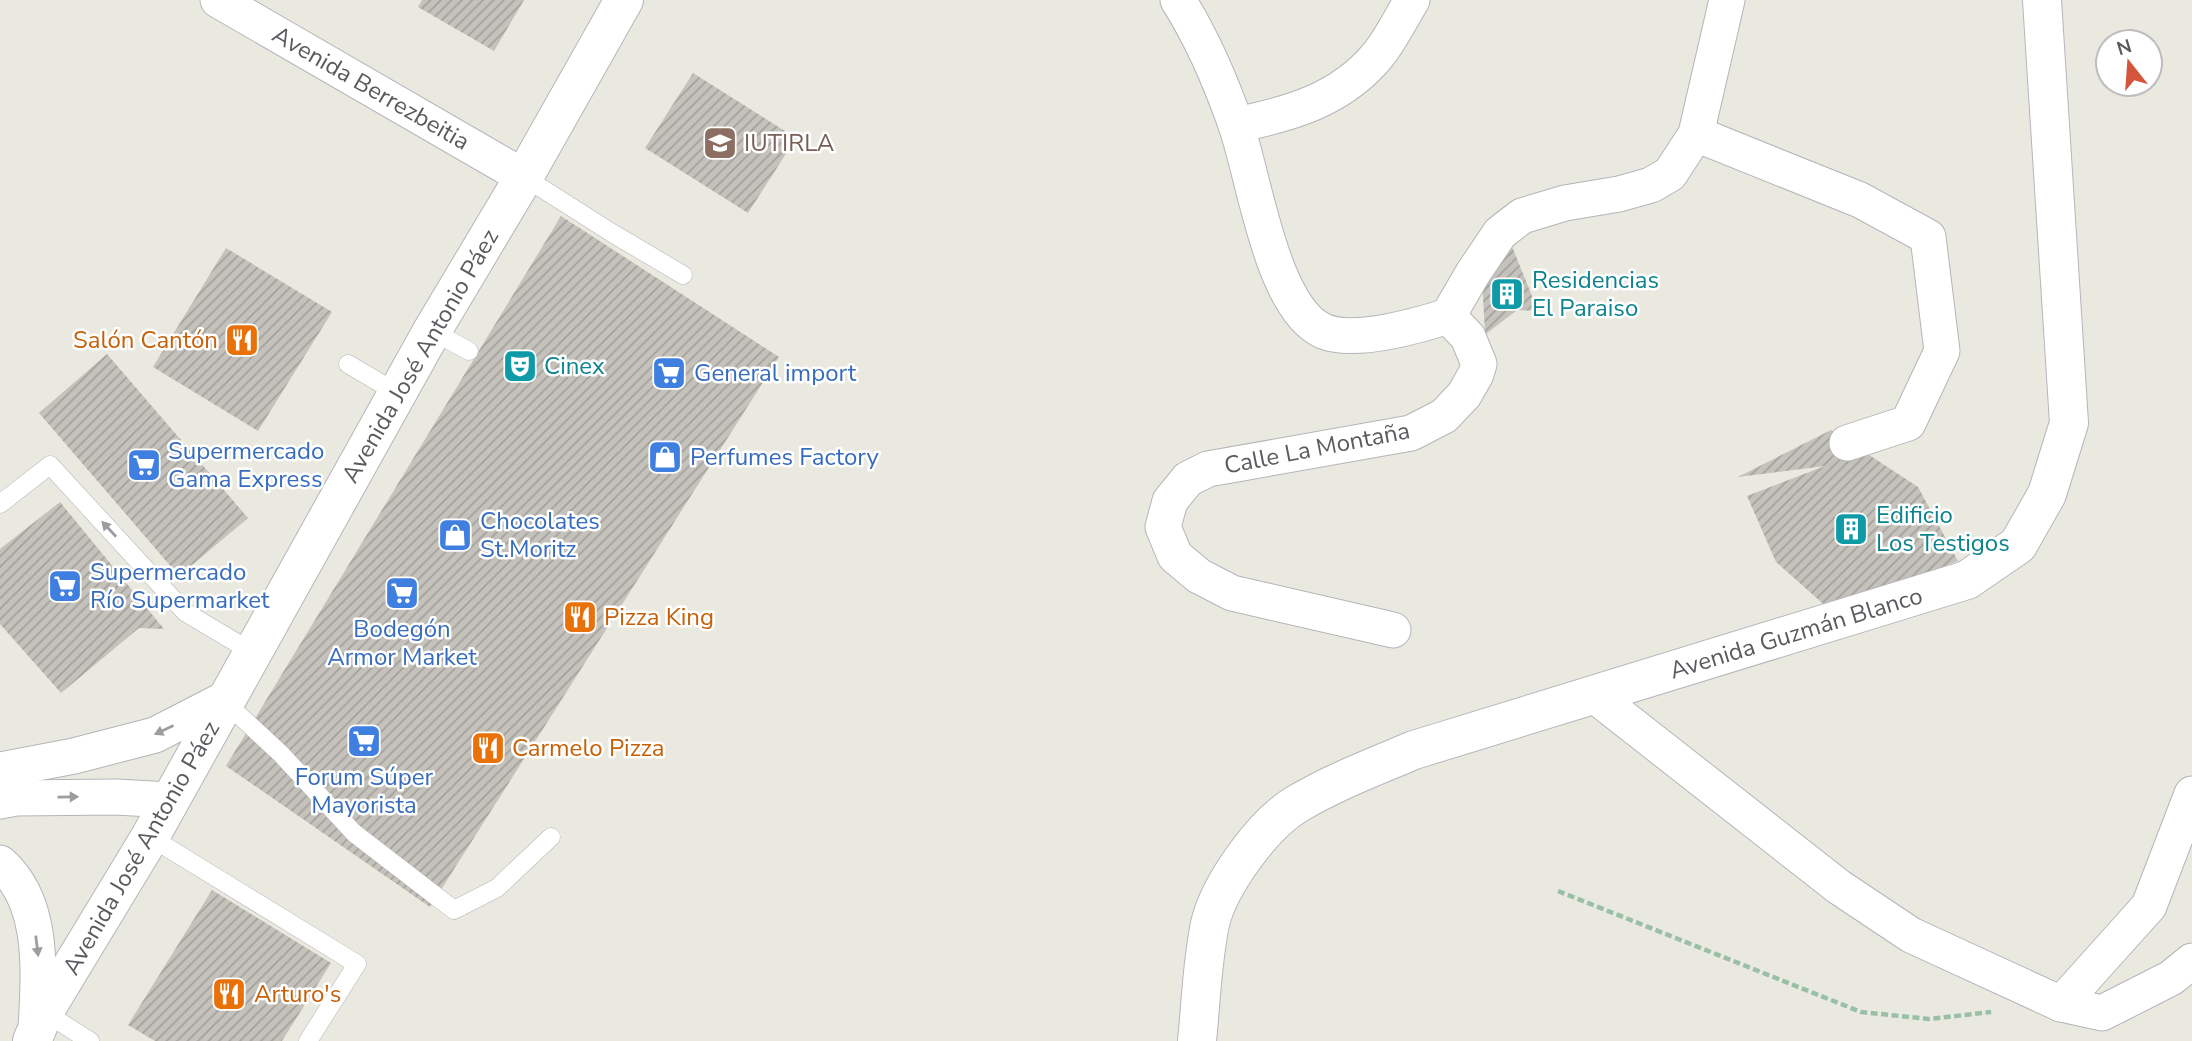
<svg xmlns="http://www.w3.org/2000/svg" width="2192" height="1041" viewBox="0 0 2192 1041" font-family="'Nunito Sans',sans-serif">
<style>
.building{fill:url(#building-hatch)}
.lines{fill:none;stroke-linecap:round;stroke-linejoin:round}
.lane-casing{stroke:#b3b5b9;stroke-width:19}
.street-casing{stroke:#b3b5b9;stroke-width:37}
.secondary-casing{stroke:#b4b6bb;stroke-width:40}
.path{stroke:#99bfa7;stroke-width:4.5;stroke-dasharray:7 3.5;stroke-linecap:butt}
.lane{stroke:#fff;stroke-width:18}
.street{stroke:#fff;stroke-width:35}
.secondary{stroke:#fff;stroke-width:38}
.oneway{fill:#9b9d9f}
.labels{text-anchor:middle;stroke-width:5;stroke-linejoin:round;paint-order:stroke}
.street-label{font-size:24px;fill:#595b5f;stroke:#fff}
.education-label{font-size:24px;fill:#785e54;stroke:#fff;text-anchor:start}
.culture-label{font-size:24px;fill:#0d838f;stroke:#fff;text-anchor:start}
.food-label{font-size:24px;fill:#c56008;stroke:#fff;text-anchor:start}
.shop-label{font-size:24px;fill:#366cbe;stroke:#fff;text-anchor:start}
</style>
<defs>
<pattern id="building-hatch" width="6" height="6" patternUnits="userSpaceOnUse" patternTransform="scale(1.75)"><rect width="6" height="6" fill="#c5c2bc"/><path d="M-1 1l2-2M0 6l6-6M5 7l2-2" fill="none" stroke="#a3a19c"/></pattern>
</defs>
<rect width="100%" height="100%" fill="#eae9e0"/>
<g class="building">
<polygon points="422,0 524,0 494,51 418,7"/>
<polygon points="693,73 796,138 748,213 645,148"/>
<polygon points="561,216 779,357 430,907 226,766"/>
<polygon points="1509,239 1538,311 1517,310 1473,344 1485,334 1482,278"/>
<polygon points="226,248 332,312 258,431 153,367"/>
<polygon points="107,354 248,518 179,576 39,413"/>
<polygon points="1831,430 1918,487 1958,561 1830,610 1776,562 1747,496 1825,466 1738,477"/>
<polygon points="60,502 164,629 139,628 61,693 0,624 0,549"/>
<polygon points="212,890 331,963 282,1041 155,1041 128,1025"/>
</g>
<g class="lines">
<g class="lane-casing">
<g id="lane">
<polyline points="524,177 612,233 683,275"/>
<polyline points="432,331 469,351"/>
<polyline points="348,364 397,393"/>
<polyline points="0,504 50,465 185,612 252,652"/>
<polyline points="226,703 281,754 354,833 454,910 497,888 551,837"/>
<polyline points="150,837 357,964 308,1041"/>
<polyline points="44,1012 90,1041"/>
</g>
</g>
<g class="street-casing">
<g id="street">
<polyline points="218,0 524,177"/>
<path d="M 1178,0 C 1202,38 1221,82 1236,125 C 1254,176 1271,307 1323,331 C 1353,344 1417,326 1448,316 L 1468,337 L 1479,364 L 1476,374 L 1464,395 L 1444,416 L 1411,433 L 1208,469 L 1188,479 L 1170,501 L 1163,527 L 1175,556 L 1199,576 L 1232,593 L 1393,630"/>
<path d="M 1236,125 C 1290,114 1341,100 1378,55 C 1391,39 1401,18 1412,0"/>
<polyline points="1696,134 1860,200 1928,237 1942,351 1908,423 1847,443"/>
<polyline points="1448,316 1473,273 1500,233 1522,216 1565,203 1619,194 1651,185 1670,174 1696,134 1727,0"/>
<polyline points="1594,695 1839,887 1911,935 2061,1004 2102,1013 2171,978 2192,961"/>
<polyline points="0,770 74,756 155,735 225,699"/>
<polyline points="0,801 16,798 116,797 170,800"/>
<path d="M 0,863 C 47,904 38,977 36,1033"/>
<polyline points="2061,1004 2149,906 2192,794"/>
</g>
</g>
<g class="secondary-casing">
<g id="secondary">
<polyline points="32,1041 44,1012 150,837 432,331 524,177 624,0"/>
<path d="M 1197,1041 C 1201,1002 1202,962 1210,924 C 1219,885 1263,824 1297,804 C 1334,782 1374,767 1414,750 L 1967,580 L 2018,545 L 2047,494 L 2069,423 L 2042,0"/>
</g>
</g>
<polyline class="path" points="1558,891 1861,1012 1929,1019 1991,1012"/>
<use href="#lane" class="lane"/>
<use href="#street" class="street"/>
<use href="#secondary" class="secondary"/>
</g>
<defs><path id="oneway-solid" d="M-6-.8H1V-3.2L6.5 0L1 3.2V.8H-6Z" transform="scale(1.75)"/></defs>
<g class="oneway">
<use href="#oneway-solid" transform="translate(109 529) rotate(-133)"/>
<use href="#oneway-solid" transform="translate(164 730) rotate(155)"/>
<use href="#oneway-solid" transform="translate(68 797) rotate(-1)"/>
<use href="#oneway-solid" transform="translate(37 946) rotate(83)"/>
</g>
<defs>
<g id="university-square" transform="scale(1.75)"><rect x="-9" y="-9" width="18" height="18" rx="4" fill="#8d6e63" stroke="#fff"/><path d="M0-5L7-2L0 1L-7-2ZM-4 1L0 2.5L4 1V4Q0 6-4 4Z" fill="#fff"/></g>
<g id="building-square" transform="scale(1.75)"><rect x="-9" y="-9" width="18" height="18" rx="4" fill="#0f9aa8" stroke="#fff"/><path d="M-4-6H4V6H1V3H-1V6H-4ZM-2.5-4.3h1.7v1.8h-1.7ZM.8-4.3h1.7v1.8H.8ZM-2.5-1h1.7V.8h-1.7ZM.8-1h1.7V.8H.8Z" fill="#fff"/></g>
<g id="restaurant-square" transform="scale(1.75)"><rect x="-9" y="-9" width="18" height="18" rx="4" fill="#e8710a" stroke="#fff"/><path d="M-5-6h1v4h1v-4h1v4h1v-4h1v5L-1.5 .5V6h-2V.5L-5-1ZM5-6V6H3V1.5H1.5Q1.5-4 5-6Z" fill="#fff"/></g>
<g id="theatre-square" transform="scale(1.75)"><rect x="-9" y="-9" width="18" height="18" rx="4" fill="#0f9aa8" stroke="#fff"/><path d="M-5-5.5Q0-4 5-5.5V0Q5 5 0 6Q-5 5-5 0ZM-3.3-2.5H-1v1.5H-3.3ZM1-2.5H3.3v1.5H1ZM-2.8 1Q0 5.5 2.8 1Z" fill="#fff"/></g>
<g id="supermarket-square" transform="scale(1.75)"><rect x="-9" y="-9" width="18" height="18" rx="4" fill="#3f7fe0" stroke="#fff"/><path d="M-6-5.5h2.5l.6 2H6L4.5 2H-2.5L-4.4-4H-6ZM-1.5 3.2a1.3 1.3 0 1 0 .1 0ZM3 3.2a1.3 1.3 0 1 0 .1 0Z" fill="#fff"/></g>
<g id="shop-square" transform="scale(1.75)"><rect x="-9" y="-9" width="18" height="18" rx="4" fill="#3f7fe0" stroke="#fff"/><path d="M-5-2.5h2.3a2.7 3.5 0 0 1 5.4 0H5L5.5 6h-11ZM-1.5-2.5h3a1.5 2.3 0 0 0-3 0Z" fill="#fff"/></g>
</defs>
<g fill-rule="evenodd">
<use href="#university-square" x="720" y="143"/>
<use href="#building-square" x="1507" y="294"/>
<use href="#restaurant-square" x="242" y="340"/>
<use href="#theatre-square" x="520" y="366"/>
<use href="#supermarket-square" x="669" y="373"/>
<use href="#shop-square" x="665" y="457"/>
<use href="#supermarket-square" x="144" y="465"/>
<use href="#building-square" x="1851" y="529"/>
<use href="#shop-square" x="455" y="535"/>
<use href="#supermarket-square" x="65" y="586"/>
<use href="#supermarket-square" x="402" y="593"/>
<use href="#restaurant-square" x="580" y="617"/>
<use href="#supermarket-square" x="364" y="741"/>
<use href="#restaurant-square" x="488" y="748"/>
<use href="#restaurant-square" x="229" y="994"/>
</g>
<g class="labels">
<g class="street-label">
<text transform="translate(371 88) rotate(30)" y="8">Avenida Berrezbeitia</text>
<text transform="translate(420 356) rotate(-60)" y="8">Avenida José Antonio Páez</text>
<text transform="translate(1317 448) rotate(-11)" y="8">Calle La Montaña</text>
<text transform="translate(1796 633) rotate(-17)" y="8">Avenida Guzmán Blanco</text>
<text transform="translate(141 848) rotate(-60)" y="8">Avenida José Antonio Páez</text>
</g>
<g class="education-label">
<text x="744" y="151">IUTIRLA</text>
</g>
<g class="culture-label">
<text x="1532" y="288">Residencias<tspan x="1532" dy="28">El Paraiso</tspan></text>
<text x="544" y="374">Cinex</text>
<text x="1876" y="523">Edificio<tspan x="1876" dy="28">Los Testigos</tspan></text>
</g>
<g class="food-label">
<text x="218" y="348" text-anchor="end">Salón Cantón</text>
<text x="604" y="625">Pizza King</text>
<text x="512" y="756">Carmelo Pizza</text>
<text x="254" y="1002">Arturo's</text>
</g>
<g class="shop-label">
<text x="694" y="381">General import</text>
<text x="168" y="459">Supermercado<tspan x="168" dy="28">Gama Express</tspan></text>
<text x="690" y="465">Perfumes Factory</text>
<text x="480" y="529">Chocolates<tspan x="480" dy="28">St.Moritz</tspan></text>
<text x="90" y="580">Supermercado<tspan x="90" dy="28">Río Supermarket</tspan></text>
<text x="402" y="637" text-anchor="middle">Bodegón<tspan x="402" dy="28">Armor Market</tspan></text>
<text x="364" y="785" text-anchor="middle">Forum Súper<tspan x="364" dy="28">Mayorista</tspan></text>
</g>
</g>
<g transform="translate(2129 63) rotate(343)"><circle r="33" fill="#ffffff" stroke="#bdbdbf" stroke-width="2"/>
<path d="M0-5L12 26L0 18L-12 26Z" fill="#d4553c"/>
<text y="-10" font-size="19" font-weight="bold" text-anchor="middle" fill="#595b5f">N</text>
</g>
</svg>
